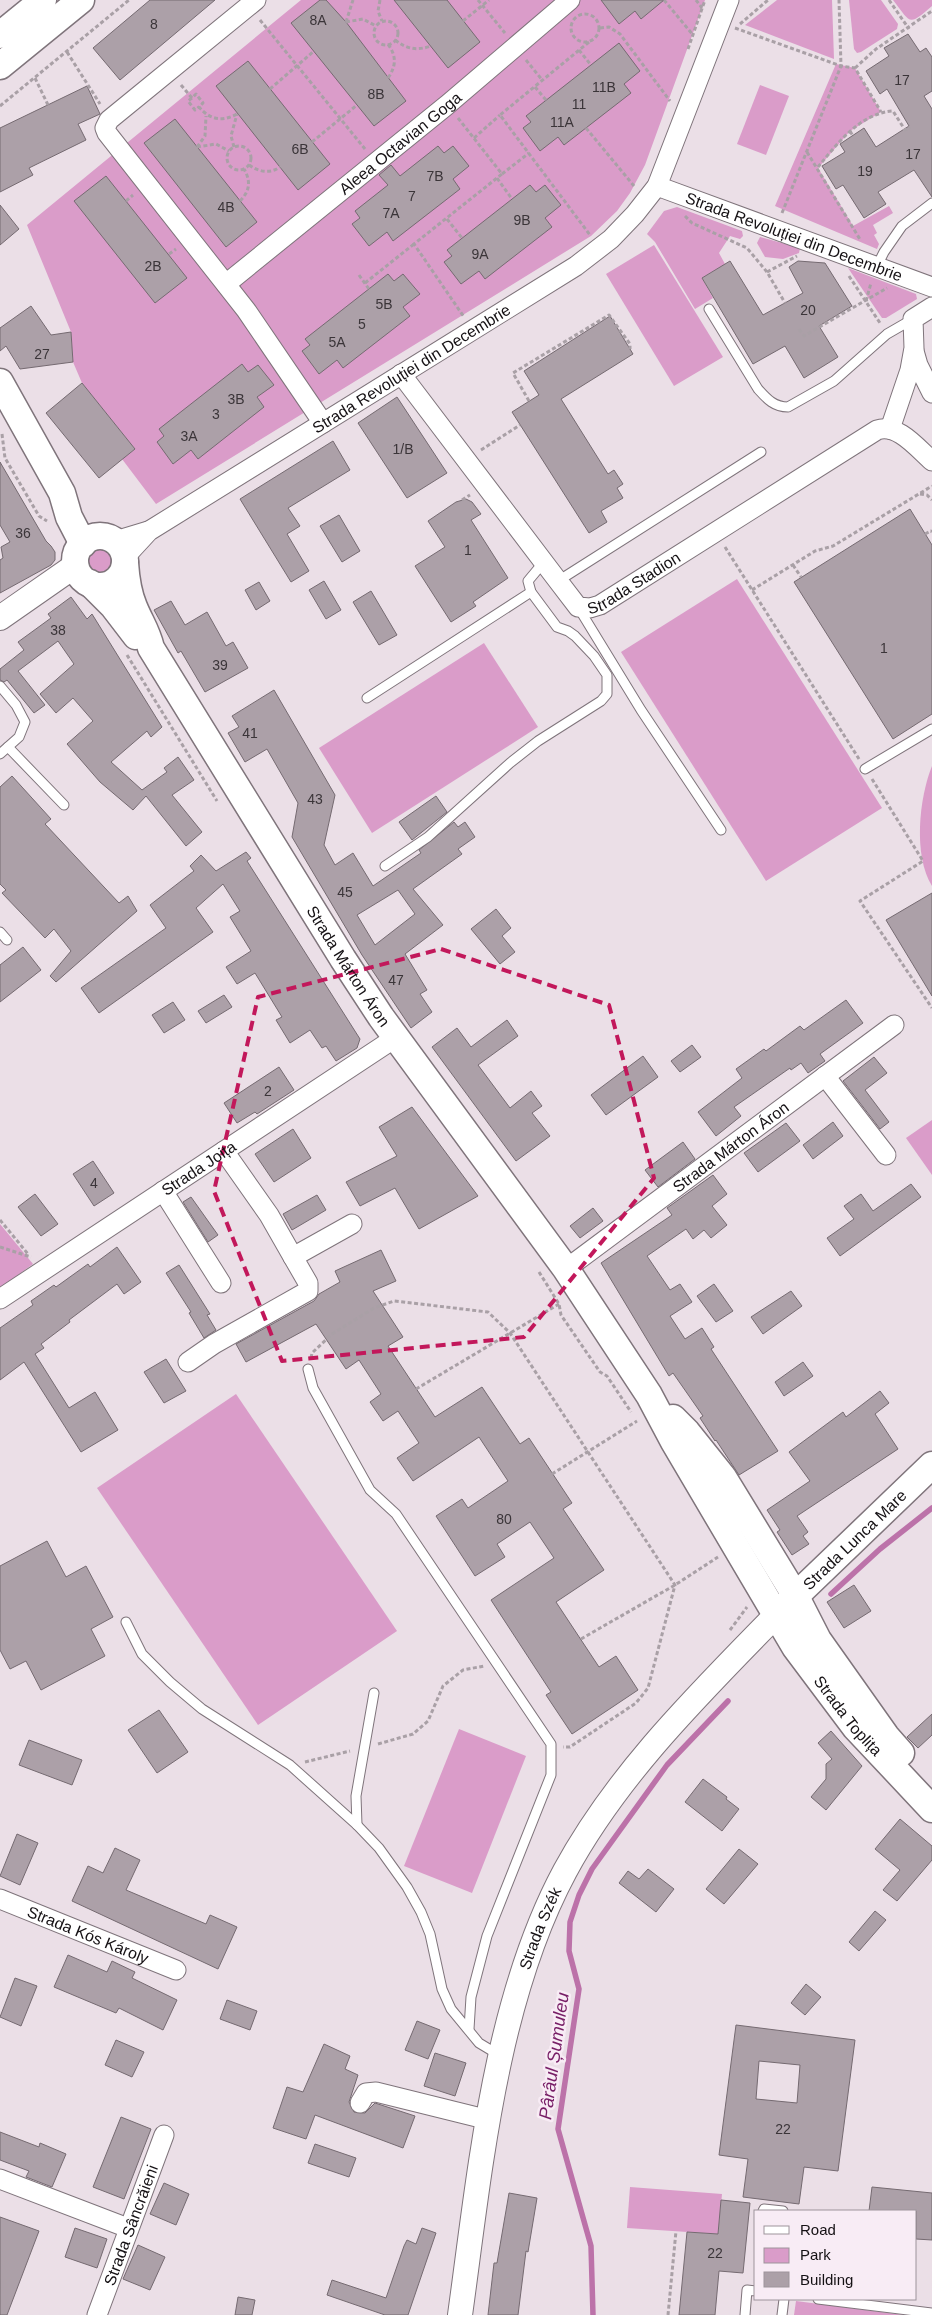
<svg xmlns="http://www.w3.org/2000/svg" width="932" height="2315" viewBox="0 0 932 2315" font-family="Helvetica,sans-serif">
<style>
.green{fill:#da9cc9}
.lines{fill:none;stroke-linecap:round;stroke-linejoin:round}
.stream{stroke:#bc72a9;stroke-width:5.5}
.building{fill:#aca0a8;stroke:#756a71;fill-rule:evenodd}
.service-casing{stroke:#7f747b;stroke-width:11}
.minor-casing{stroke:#7f747b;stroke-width:21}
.tertiary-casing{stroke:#7f747b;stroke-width:26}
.secondary-casing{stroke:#7f747b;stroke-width:29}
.path{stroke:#a9a0a6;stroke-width:3;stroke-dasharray:4 2.5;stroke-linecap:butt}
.service{stroke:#fff;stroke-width:9}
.minor{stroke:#fff;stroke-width:19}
.tertiary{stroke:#fff;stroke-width:24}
.secondary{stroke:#fff;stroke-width:26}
.marked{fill:none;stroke:#c2185b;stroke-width:4;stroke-dasharray:10 6;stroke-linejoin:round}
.labels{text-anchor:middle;stroke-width:5;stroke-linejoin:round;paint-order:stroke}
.number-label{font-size:14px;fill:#3b3539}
.street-label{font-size:16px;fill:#151114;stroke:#f8ecf5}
.water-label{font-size:18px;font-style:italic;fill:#771e66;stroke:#f8ecf5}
</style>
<rect width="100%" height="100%" fill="#ebdfe7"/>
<g class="green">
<polygon points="301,0 705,0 645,165 630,193 617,211 591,236 156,504 122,459 135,449 82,383 73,362 71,332 27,225"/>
<polygon points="777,0 832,0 834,59 745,25"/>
<polygon points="849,0 881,0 898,24 897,29 861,52 857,53 854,49"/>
<path d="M 893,0 L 932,0 L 932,6 C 908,27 911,23 893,0 Z"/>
<polygon points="836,64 855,68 881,112 850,131 818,168 853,226 889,206 893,213 873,225 877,233 874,235 879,244 877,249 775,206"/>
<polygon points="760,85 789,96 766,155 737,144"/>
<polygon points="677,207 742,231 743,236 740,239 730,236 719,253 725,264 702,278 713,298 695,309 655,242 647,234 664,211"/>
<polygon points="760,237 800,248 799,253 783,259 765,257 757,243"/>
<polygon points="654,245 723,357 674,386 606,274"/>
<polygon points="848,268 916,294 917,299 886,318 882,318"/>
<circle cx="101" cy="561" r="16"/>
<polygon points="737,579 882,808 766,881 621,652"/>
<polygon points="484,643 538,727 372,833 319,748"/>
<path d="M 932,766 L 932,886 C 913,856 919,798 932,766 Z"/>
<polygon points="932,1120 932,1175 906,1138"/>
<polygon points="0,1224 33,1264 0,1288"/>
<polygon points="236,1394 397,1631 258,1725 97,1488"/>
<polygon points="459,1729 526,1756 472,1893 404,1866"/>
<polygon points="630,2187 722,2194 718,2234 627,2228"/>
<polygon points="796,2301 904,2315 794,2315"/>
</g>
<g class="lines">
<g class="stream">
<polyline points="831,1594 880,1549 932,1508"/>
<polyline points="593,2315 591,2246 558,2129 579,1989 569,1951 570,1922 579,1895 592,1869 610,1844 667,1765 728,1701"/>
</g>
</g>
<g class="building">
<polygon points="150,0 215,0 120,80 93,48"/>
<polygon points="320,0 326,0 346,22 406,101 374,126 291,23"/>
<polygon points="394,0 447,0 480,42 448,68"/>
<polygon points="601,0 664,0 641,19 635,11 619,24"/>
<polygon points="908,34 920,52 926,48 932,57 932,91 924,96 932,109 932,197 914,170 878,192 886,204 864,218 843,185 836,189 822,166 845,152 840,144 864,128 876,147 909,126 887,89 880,94 866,71 889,56 884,48"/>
<polygon points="619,43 640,71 624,84 631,93 564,145 558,137 540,151 523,128 531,122 526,116"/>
<polygon points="248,61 330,164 298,190 216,86"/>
<polygon points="87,86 100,114 78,124 86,140 29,168 33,175 0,192 0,128"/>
<polygon points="175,119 257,222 226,247 144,143"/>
<polygon points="438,146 444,153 453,146 469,166 453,179 460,189 393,241 387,232 369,246 352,224 360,218 355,211 388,185 379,175 391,165 400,176"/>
<polygon points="106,176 187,278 155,303 74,201"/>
<polygon points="530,185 536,192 545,185 561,205 545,218 552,227 485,279 479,271 461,284 444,262 452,256 447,250"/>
<polygon points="0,205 19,229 0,245"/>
<polygon points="730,261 763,315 803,293 789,267 798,261 825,263 852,306 819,326 838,357 804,378 785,346 753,364 702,278"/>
<polygon points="388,274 394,281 403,274 420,294 403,307 410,316 343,368 337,360 319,374 302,351 310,345 305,339"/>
<polygon points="31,306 51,335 71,332 73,362 20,369 6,346 0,351 0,328"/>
<polygon points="610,316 633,354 561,399 608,474 614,470 623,484 617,488 623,498 601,511 607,522 589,533 512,412 539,395 524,371"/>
<polygon points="242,364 248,372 258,365 274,385 257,397 264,407 198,459 191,450 173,464 157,442 164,436 159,429"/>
<polygon points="82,383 135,449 99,478 46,413"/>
<polygon points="397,397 447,473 407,498 358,423"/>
<polygon points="333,441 350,470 288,508 300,526 287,534 309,571 291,582 240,499"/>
<polygon points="0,462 46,541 51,546 55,552 55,560 51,565 0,593 0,560 3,558 1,547 10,542 0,525"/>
<polygon points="466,499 472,502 481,514 471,520 508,578 473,602 476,606 451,622 415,566 445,547 428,521 456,502"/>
<polygon points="910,509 932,545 932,714 893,739 794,582"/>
<polygon points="339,515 360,551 342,562 320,526"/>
<polygon points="324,581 341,610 326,619 309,590"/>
<polygon points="259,582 270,601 256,610 245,590"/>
<polygon points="371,591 397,635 379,645 353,602"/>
<polygon points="71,597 87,619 92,614 162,727 151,737 147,731 111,762 142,790 167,772 164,768 178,757 194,780 172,795 202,832 186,846 146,796 133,810 100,782 67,744 93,721 73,698 56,713 40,694 74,664 58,641 18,671 45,705 34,713 7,680 4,682 0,680 0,669 24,650 18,642 51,618 48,614"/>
<polygon points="171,601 185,625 207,612 226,646 233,642 248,668 205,692 181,651 178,653 154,610"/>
<path d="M 274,690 L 335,795 L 324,845 L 335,865 L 353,853 L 373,886 L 421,853 L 419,850 L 454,822 L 458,827 L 465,822 L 475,837 L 458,849 L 462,854 L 413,889 L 443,925 L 405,954 L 427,990 L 420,994 L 432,1012 L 411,1028 L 362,955 L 292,837 L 298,803 L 267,749 L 245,762 L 228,733 L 239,727 L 232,716 ZM 398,890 L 415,914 L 375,945 L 357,915 Z"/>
<polygon points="12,776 51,819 45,824 119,903 128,896 137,911 56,982 50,976 71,951 54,929 45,938 2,893 6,890 0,884 0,787"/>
<polygon points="436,796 447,812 412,840 399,822"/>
<polygon points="246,852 251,858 247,861 360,1039 357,1048 336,1061 326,1046 322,1048 310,1030 290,1043 276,1020 282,1017 255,973 237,984 226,967 251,951 230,917 240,911 223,884 196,908 213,932 99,1013 81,988 166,928 150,905 194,871 190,866 201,855 216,871"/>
<polygon points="932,893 932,996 886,920"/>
<polygon points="496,909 511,928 502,936 515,952 500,964 471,929"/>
<polygon points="23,947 41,970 0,1002 0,965"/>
<polygon points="224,995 232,1007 206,1023 198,1011"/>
<polygon points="846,1000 863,1023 820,1054 825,1061 808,1073 801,1063 791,1070 790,1068 734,1107 741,1116 716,1136 698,1112 742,1078 736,1069 764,1049 766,1051 800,1026 804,1030"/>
<polygon points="173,1002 185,1020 164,1033 152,1015"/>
<polygon points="507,1020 518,1036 478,1065 510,1108 531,1091 542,1106 532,1113 550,1136 516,1161 432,1047 457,1028 471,1047"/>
<polygon points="692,1045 701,1057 680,1072 671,1061"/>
<polygon points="643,1056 658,1077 606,1115 591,1095"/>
<polygon points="874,1057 887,1073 865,1090 889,1122 880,1129 843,1081"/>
<polygon points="279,1067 294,1090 257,1114 255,1112 237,1123 224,1103"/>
<polygon points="412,1107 478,1196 419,1229 395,1188 360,1206 346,1182 397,1156 379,1127"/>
<polygon points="833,1122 843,1136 813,1159 803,1145"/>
<polygon points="786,1123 800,1141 758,1172 744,1153"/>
<polygon points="293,1129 311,1158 274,1182 255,1154"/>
<polygon points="683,1142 695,1159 658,1187 645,1170"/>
<polygon points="93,1161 114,1193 94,1206 73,1174"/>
<polygon points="713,1175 727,1194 712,1206 727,1225 711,1238 704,1230 693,1239 686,1229 647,1256 670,1290 680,1284 692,1302 670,1316 685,1339 702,1328 714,1347 711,1349 778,1451 739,1475 716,1440 715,1441 700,1418 703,1416 673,1373 669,1376 601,1263 672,1215 667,1208"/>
<polygon points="911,1184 921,1197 840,1256 827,1238 854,1219 844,1206 861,1194 873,1211"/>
<polygon points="35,1194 58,1224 41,1236 18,1207"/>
<polygon points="317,1195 326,1210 292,1230 283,1214"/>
<polygon points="191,1197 218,1235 208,1242 183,1202"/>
<polygon points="593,1208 603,1221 580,1238 570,1226"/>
<polygon points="117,1247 141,1282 124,1294 117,1284 69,1320 70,1322 41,1344 44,1348 35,1354 69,1408 95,1392 118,1430 81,1452 24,1362 0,1380 0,1328 33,1305 31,1301 54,1285 56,1287 88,1264 90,1267"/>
<polygon points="381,1250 396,1281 373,1291 403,1337 388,1346 435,1417 482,1387 520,1444 529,1438 572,1503 563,1509 604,1570 556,1602 599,1667 616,1656 638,1690 572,1734 546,1695 551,1692 491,1600 554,1558 530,1522 497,1544 505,1557 475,1576 436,1516 462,1499 468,1508 508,1481 479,1437 413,1481 397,1458 419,1443 398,1411 383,1421 370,1402 381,1394 359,1360 346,1369 316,1324 246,1362 236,1344 314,1301 319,1294 340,1282 335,1271"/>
<polygon points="179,1265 210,1314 207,1315 216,1330 204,1338 189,1313 191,1312 166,1273"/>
<polygon points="714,1284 733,1311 716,1322 697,1296"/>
<polygon points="791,1291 802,1306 763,1334 751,1317"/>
<polygon points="166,1359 186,1391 164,1403 144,1372"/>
<polygon points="803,1362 813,1376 784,1396 775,1382"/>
<polygon points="880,1391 889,1403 875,1414 898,1449 797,1516 808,1532 803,1536 809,1544 792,1555 777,1532 780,1530 767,1510 810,1481 789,1452 843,1412 846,1417"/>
<polygon points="47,1541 66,1577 86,1566 113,1617 91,1629 105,1656 41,1690 26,1661 10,1669 0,1650 0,1566"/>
<polygon points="854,1585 871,1611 844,1628 827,1602"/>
<polygon points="159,1710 188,1752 157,1773 128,1730"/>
<polygon points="932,1714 932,1735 918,1748 907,1737"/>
<polygon points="831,1731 862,1766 826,1810 811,1797 826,1779 826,1764 832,1759 818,1743"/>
<polygon points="29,1740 82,1760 72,1785 19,1765"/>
<polygon points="703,1779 727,1797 726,1799 739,1809 722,1831 685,1802"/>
<polygon points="900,1819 932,1846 932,1860 897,1901 883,1890 900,1870 875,1849"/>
<polygon points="17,1834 38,1843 20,1885 0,1876"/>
<polygon points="115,1848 140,1860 126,1890 206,1924 210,1915 237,1927 218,1969 72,1901 88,1866 103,1873"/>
<polygon points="739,1849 758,1864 724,1904 706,1889"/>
<polygon points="648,1869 674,1889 656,1912 619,1883 628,1871 639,1879"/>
<polygon points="875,1911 886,1920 859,1951 849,1942"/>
<polygon points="68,1955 107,1972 112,1961 135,1972 132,1978 177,2000 163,2030 119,2008 116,2013 54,1987"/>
<polygon points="15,1978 37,1986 21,2026 0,2017"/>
<polygon points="806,1984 821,1997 805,2015 791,2003"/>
<polygon points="227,2000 257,2011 250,2030 220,2019"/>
<polygon points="417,2021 440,2030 428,2059 405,2050"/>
<path d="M 736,2025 L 855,2040 L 838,2171 L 804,2167 L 799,2204 L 743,2197 L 748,2159 L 719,2155 ZM 759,2061 L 800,2065 L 797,2103 L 756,2099 Z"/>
<polygon points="116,2040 144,2052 132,2077 105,2065"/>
<polygon points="324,2044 350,2056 345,2069 358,2075 349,2102 354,2112 365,2113 375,2103 415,2116 403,2148 315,2115 306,2139 273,2128 287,2087 303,2092"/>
<polygon points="435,2053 466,2063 455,2096 424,2086"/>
<polygon points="121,2117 151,2129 124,2199 93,2187"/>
<polygon points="0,2132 39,2147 40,2143 66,2154 52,2187 26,2177 29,2171 0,2160"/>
<polygon points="315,2144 356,2158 349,2177 308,2163"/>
<polygon points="164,2183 189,2194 176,2225 150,2214"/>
<polygon points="872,2187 932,2193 932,2240 916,2239 916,2211 869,2211"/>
<polygon points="509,2193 537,2198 528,2252 526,2251 518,2315 488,2315 494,2263 497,2263"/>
<polygon points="721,2200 750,2203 743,2273 719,2271 715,2315 679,2315 687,2232 718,2234"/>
<polygon points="0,2217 39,2231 7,2315 0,2315"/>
<polygon points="75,2228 107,2239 97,2268 65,2257"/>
<polygon points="422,2228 436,2233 408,2315 385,2315 327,2295 332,2280 386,2298 404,2246 407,2240 416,2244"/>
<polygon points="138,2245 165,2257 150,2290 123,2279"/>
<polygon points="238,2297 255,2300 252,2315 235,2315"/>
</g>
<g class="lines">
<g class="service-casing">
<g id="service">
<polyline points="876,268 884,252 902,226 932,203"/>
<path d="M 709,309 L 758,389 C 767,399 774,407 788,407 L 834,381 L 887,334 L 913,319"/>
<polyline points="558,581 761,452"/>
<polyline points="578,607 641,710 721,830"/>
<polyline points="0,686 16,705 25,722 19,737 0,754"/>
<polyline points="367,698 531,592"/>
<polyline points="8,747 64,805"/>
<polyline points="865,769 932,729"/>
<polyline points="385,866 428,837 510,763 538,741 601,701 607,694 607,675 594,656 575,636 568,631 557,627 531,592 528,581 538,569 545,564"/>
<polyline points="0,932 7,940"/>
<polyline points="308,1369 313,1388 370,1490 396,1514 551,1744 551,1775 487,1936 471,1997 469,2029"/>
<polyline points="126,1622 142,1654 170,1682 202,1709 290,1765 357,1825 379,1848 407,1887 421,1912 430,1934 442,1989 451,2009 479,2043 499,2055"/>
<polyline points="357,1825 356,1796 374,1693"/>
<polyline points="763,2211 764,2209 783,2211"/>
<polyline points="818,2299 932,2313"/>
<polyline points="745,2315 747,2290 756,2291"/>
<polyline points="782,2315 784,2299"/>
</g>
</g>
<g class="minor-casing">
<g id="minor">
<polyline points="256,0 109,120 105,128 107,133 246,310 323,423"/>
<path id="s1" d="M 657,186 L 932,287"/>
<path id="s2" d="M 226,284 L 447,105 L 570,0"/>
<polyline points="914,351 918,365 932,393"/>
<path id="s3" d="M 401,374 L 555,577 L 578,607 L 590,608 L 600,605 L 877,430 C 898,423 918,449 932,461"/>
<polyline points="890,429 910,370 914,348 913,319 932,307"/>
<polyline points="115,541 148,531"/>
<path id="s4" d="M 125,557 L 149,531 L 576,266 L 611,239 L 635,214 L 657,186 L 729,0"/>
<polyline points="825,1076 886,1155"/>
<polyline points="224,1151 269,1215 293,1257"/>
<polyline points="163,1191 221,1283"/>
<path id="s5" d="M 566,1269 L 894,1025"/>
<path id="s6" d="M 0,1299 L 395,1038"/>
<polyline points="188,1362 214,1344 308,1291 308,1283 293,1257 352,1224"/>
<path id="s7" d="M 0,1899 L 176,1970"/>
<polyline points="360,2103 366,2093 376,2092 489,2120"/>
<polyline points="0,2179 128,2228"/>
<path id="s8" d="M 97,2315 L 164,2135"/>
</g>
</g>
<g class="tertiary-casing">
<g id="tertiary">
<polyline points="0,618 76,565"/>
<path id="s9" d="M 460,2315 C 480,2171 495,2001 565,1871 C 618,1773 700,1693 777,1614"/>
</g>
</g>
<g class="secondary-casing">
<g id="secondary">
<polyline points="0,35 43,0"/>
<polyline points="0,66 81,0"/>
<polyline points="0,382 62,493 69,517 83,544"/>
<circle cx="100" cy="561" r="25"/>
<path id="s10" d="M 125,563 C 126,578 128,593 134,607 C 140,622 147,631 151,648 L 343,959 L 381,1017 L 566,1269 L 649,1395 L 674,1442 L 795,1647 L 855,1727 L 932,1809"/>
<polyline points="90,583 113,606 136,636"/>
<polyline points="673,1418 687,1432 723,1477 795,1595 818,1640 886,1736 901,1753"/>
<path id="s11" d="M 783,1608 L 932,1465"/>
</g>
</g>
<g class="path">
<polyline points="380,0 378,11 382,21"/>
<polyline points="478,0 505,33"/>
<polyline points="664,0 693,35"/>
<polyline points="696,0 702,8"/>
<polyline points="889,0 909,29"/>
<circle cx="585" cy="28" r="14"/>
<polyline points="260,20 365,149"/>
<polyline points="463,21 489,0"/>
<circle cx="386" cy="33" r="12"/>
<polyline points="346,22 363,19 376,26"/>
<polyline points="346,22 353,0"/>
<polyline points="740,24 768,0"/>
<polyline points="600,28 609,27 620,34 670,101"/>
<polyline points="735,28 841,66 855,68 881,112"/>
<path d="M 395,40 C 407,49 416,51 431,46"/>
<polyline points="589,42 500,115 590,235"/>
<polyline points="688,49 705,0"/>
<polyline points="579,50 591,65"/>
<polyline points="67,52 100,104"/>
<polyline points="526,60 543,81"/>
<polyline points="855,68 876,49 932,11"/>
<polyline points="35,78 48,105"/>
<path d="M 388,78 C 396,66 397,57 388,44"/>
<path d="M 181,85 L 192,98 L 196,94 L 203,103 L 199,107 C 210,120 222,122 237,114"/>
<polyline points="535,87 546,100"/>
<polyline points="270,89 314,51"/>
<polyline points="192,98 188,101 195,110 199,107"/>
<polyline points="0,106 129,0"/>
<polyline points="458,118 502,174 414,244 464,317"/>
<polyline points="586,128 634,186"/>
<polyline points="850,131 853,136"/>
<polyline points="474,138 500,115"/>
<polyline points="312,142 357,105"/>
<circle cx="239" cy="158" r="12"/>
<polyline points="197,147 216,144 229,151"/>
<polyline points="197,147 205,136 206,116"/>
<polyline points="234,147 231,136 237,114"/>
<polyline points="807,152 861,241"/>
<path d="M 249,165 C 259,172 270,174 280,167"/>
<path d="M 818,167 C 837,144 860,113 893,111 L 905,130 L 910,127"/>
<polyline points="502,174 529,153"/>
<polyline points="497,178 512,199"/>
<polyline points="126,201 133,195"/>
<path d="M 240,201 C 250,191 251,181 244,169"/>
<polyline points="782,213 841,66 839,0"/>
<polyline points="685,216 692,223 747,248 767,272 785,303"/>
<polyline points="447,219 462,238"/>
<polyline points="169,254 176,249"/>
<polyline points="767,272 797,256"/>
<polyline points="359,275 369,289"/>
<polyline points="849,276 880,323"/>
<polyline points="365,283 414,244"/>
<polyline points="866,301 871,283"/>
<polyline points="799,329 804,336 887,288"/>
<polyline points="529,401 513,373 609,315 630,344 630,349"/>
<polyline points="2,434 5,458 39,516 47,521"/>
<polyline points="481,450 520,425"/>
<polyline points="920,494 927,495 932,500"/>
<polyline points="462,500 470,495"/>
<polyline points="925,534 931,531 932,532"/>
<polyline points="725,547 859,759"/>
<polyline points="793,565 801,577"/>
<polyline points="752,590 815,551 833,546 932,486"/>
<polyline points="127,655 217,801"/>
<polyline points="872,779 923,861 860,901 932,1008"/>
<polyline points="0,1220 28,1254"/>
<polyline points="0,1247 31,1257"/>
<polyline points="539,1272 559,1304 561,1315 600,1372 607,1376 631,1412"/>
<polyline points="311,1358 312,1353 332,1334 374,1308 394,1301 488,1312 510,1333 675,1585 648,1688 636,1703 570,1747 563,1747"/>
<polyline points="416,1389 559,1304"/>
<polyline points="552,1474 637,1421"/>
<polyline points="730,1630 747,1607"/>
<polyline points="581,1639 675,1585 718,1557"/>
<polyline points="378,1744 413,1734 428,1721 443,1686 463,1670 484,1666"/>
<polyline points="305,1762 350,1751"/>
<polyline points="668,2315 676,2231"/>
</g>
<use href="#service" class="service"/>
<use href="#minor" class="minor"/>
<use href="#tertiary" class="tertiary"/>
<use href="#secondary" class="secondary"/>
</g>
<path class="marked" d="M 441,949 L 609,1005 L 654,1178 L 524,1337 L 282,1361 L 214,1191 L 258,997 Z"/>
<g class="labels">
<g class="number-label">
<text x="318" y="25">8A</text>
<text x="154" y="29">8</text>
<text x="902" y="85">17</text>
<text x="604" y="92">11B</text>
<text x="376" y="99">8B</text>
<text x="579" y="109">11</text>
<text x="562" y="127">11A</text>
<text x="300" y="154">6B</text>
<text x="913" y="159">17</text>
<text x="865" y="176">19</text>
<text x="435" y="181">7B</text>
<text x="412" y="201">7</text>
<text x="226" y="212">4B</text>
<text x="391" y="218">7A</text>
<text x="522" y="225">9B</text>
<text x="480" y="259">9A</text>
<text x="153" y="271">2B</text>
<text x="384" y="309">5B</text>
<text x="808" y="315">20</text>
<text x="362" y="329">5</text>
<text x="337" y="347">5A</text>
<text x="42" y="359">27</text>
<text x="236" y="404">3B</text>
<text x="216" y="419">3</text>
<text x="189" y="441">3A</text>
<text x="403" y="454">1/B</text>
<text x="23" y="538">36</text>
<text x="468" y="555">1</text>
<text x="58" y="635">38</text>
<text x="884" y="653">1</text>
<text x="220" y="670">39</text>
<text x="250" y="738">41</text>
<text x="315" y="804">43</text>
<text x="345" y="897">45</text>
<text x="396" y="985">47</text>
<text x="268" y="1096">2</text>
<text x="94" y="1188">4</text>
<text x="504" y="1524">80</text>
<text x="783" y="2134">22</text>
<text x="715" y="2258">22</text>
</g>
<g class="street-label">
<text dy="6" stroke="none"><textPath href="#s2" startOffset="224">Aleea Octavian Goga</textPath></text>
<text dy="6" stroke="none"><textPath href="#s1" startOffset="146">Strada Revoluției din Decembrie</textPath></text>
<text dy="6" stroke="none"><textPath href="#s4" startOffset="344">Strada Revoluției din Decembrie</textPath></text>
<text dy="6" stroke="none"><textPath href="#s3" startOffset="355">Strada Stadion</textPath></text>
<text dy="6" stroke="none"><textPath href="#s10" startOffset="464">Strada Márton Áron</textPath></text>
<text dy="6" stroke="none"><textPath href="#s5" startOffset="205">Strada Márton Áron</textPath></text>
<text dy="6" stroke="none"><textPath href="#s6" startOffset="238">Strada Joița</textPath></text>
<text dy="6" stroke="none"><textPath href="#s11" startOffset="99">Strada Lunca Mare</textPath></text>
<text dy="6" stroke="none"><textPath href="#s10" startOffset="1366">Strada Toplița</textPath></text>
<text dy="6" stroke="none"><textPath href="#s9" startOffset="396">Strada Szék</textPath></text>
<text dy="6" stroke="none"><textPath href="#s7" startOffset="95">Strada Kós Károly</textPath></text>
<text dy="6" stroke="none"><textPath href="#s8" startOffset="96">Strada Sâncrăieni</textPath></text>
</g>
<g class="water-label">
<text transform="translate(554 2056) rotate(-82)" y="6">Pârâul Șumuleu</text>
</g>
</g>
<rect x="754" y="2210" width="162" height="90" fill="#f8ecf5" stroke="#9d949b"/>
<rect x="764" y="2226" width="25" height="8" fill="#ffffff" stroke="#9d949b"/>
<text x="800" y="2235" font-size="15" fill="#151114">Road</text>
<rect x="764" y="2248" width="25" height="15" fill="#da9cc9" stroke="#9d949b"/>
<text x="800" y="2260" font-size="15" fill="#151114">Park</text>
<rect x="764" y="2272" width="25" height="15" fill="#aca0a8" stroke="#9d949b"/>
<text x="800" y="2285" font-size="15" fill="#151114">Building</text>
</svg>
